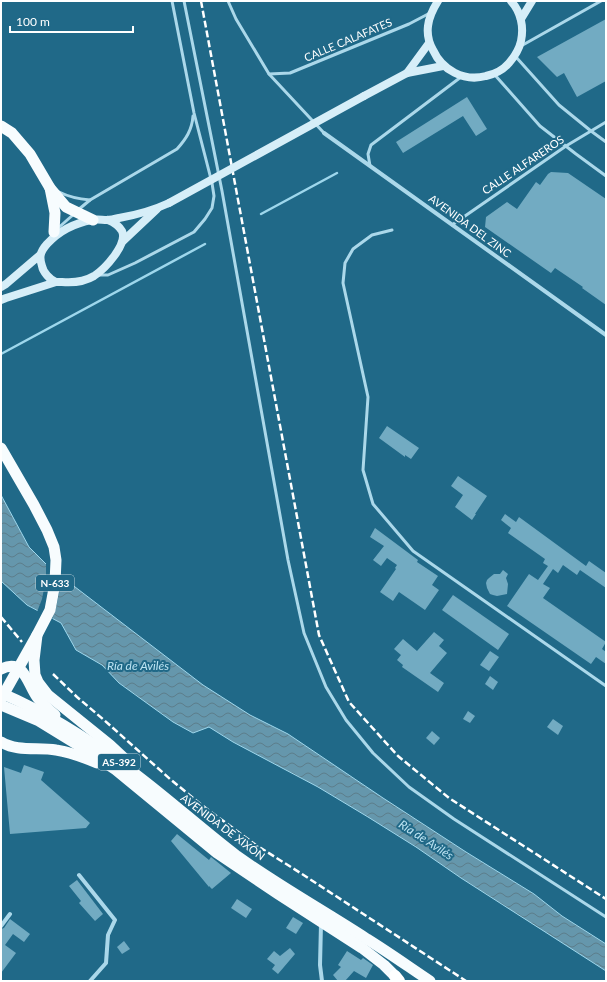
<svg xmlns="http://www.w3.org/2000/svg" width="607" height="982" viewBox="0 0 607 982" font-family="Lato,sans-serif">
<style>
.water{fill:url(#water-waves);stroke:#9ed7ec}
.pier{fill:#206988}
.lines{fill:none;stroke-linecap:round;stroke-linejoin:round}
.stream{stroke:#9ed7ec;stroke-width:2.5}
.building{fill:#72abc2}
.service{stroke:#abd8ea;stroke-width:3}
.minor{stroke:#abd8ea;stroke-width:4}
.secondary{stroke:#d6eef8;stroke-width:8}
.trunk{stroke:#f7fcfe;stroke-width:11}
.motorway{stroke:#fff;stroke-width:12}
.rail{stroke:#fff;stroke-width:2.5;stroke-dasharray:7 3;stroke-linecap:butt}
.secondary-bridge{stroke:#d6eef8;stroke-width:8}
.trunk-bridge{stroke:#f7fcfe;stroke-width:11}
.labels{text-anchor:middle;stroke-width:4;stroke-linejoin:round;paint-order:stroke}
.shield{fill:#206988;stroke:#bcd2db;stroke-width:1}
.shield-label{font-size:10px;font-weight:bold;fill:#fff}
.street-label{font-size:11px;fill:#fff;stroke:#206988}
.water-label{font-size:12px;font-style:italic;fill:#bde4f3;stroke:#206988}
</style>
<defs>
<pattern id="water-waves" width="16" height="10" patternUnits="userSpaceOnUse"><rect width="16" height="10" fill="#6597ac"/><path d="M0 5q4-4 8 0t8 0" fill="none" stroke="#5c7d8a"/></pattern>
</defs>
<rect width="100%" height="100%" fill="#206988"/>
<polygon class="water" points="1,495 29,547 49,567 203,685 250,715 288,734 383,798 466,852 534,894 562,916 606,944 606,971 461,878 416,847 368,817 318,787 233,742 209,727 193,733 173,722 119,683 102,665 76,650 61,623 27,605 1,581"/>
<polygon class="pier" points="46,562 61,574 60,588 56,608 52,620 37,612 42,599 46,579"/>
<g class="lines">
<g class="stream">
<polyline points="261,214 337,173"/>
<polyline points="1,354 205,244"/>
</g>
</g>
<g class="building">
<polygon points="606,19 606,81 577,97 564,73 557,77 537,57"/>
<polygon points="467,97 487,129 476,136 463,116 403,153 396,142"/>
<polygon points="551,172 568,173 606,199 606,305 582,288 583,287 555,268 551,273 485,227 486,217 507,202 517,209 536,182 540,185 548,174"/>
<polygon points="387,426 419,448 411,459 405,455 405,457 379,438"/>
<polygon points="458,476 487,496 475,514 476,514 472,520 455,507 463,495 451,486"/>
<polygon points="505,514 516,522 519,517 586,566 589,561 606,573 606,588 580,570 577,575 563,565 558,573 553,569 543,584 550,588 543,598 606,642 602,649 606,652 606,664 596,657 591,664 507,606 529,574 538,580 548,566 543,563 545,559 508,533 511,528 501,520"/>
<polygon points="375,528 418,560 417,562 438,576 432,585 439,590 425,610 399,592 393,601 380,592 396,569 395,568 397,565 387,558 381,566 373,560 384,546 370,537"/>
<polygon points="503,570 508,574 506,578 508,584 507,594 497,596 493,595 490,594 487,588 486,583 487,580 489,578 494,574 500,574"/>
<polygon points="453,595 509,634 498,650 442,610"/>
<polygon points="434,632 444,640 439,646 447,653 430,673 444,683 438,692 402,667 403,665 397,660 401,655 394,649 403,639 417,651"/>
<polygon points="490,651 499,657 489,671 480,665"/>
<polygon points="490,676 498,682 493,690 485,684"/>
<polygon points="468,711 475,716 470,723 463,719"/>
<polygon points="553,719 563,726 558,735 547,727"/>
<polygon points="432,731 440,738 434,745 426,738"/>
<polygon points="24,765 44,772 41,780 90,823 86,828 10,834 4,767 21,773"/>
<polygon points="177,834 209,860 211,857 231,873 212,889 209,886 209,887 171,841"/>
<polygon points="77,880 103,914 95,921 79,903 81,901 69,886"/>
<polygon points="237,899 252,909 246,918 231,908"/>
<polygon points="293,917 303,923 296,934 286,928"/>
<polygon points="10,919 30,934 24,942 13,934 5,945 16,953 1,973 1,929 4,928"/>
<polygon points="124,941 130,949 122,954 117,947"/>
<polygon points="290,948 295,954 278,974 272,969 275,965 267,959 274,951 280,956"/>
<polygon points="347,951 361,960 363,958 373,965 366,978 354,971 345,981 338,981 333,975 341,967 338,965"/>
</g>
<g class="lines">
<g class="service">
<polyline points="184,1 222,191 288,560 304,633 326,687 346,720 373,753 409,787 454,819 606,917"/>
<polyline points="228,1 236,19 269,74 324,133"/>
<polyline points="521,46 601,1"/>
<polyline points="516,57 559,105 591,131 606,142"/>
<polyline points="269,74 290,73 409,24 430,13"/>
<polyline points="494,74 540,126 576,154 606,176"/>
<polyline points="370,166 368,154 371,145 461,77"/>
<path d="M 59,192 C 69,197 79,199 90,200"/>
<path d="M 78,210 L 90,200 L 177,149 C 186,139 192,130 193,116"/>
<polyline points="452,225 566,146 606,122"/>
<polyline points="57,229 74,214"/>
<polyline points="392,230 372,235 353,249 345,263 343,283 368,397 363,470 373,504 413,551 606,686"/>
<polyline points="99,275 108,275 135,263 194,232 205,219 212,208 214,196 212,183 194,113 172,1"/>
</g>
<g class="minor">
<polyline points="324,133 606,335"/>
<polyline points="79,875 115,920 108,935 106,963 90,981"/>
<polyline points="321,924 320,965 322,981"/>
<polyline points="1,926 10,914"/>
</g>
<g class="secondary">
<path d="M 438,1 C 433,9 429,17 428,26 C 427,34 429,43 433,50 C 442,70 464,82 486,76 C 495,74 503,70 509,63 C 515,56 519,50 521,41 C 524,27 521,12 511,1"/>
<polyline points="521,19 532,1"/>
<polyline points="407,73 429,43"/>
<polyline points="364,96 407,73 443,66"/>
<path d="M 108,220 C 113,222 119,226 122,231 C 128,244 105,269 94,276 C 84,282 74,283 62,282 C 61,282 57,282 56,282 C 50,280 43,272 42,266 C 39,257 40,252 47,244 C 59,231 75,223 92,220 C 97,219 102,220 107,220 C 111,220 115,219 119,218 C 136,215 154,210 169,203"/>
<polyline points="123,241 157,209"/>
<polyline points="1,287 6,284 40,255"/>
<polyline points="1,300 6,298 56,282"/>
</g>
<g class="trunk">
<polyline points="1,126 12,133 30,154 50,188 66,207 93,220"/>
<polyline points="50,188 55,213 54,232"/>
<polyline points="1,448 34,505 47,530 54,547 56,560 55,583 50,610 37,635 34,660 35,675 38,682 48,695 110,745 125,759"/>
<path d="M 1,669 C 24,658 27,683 37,697 C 42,704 49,710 55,715"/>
<path d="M 1,693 C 50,714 96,744 138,776 C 172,802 203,830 237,856 C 279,886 324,911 367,939 C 388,952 409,967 430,981"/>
<polyline points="1,705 39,721 83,748 116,770 217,853 278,894 362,948 384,965 395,976"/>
<path d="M 1,742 C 17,752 38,747 56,750 C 70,752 83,757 97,763"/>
</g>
<polyline class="motorway" points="395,976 399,981"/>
<g class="rail">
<polyline points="201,1 319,635 349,702 398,756 449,798 606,899"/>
<polyline points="1,617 22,642"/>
<polyline points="53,674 77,697 104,720 170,779 203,806 256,845 302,874 466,981"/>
</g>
<polyline class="secondary-bridge" points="169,203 364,96"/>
<polyline class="trunk-bridge" points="1,699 37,635"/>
</g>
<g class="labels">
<g class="shield">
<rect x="36" y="575" width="38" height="16" rx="3"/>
<rect x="98" y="754" width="42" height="16" rx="3"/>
</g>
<g class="shield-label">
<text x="55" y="587">N-633</text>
<text x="119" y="766">AS-392</text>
</g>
<g class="street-label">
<text transform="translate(348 40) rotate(-23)" y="4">CALLE CALAFATES</text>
<text transform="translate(523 165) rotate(-34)" y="4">CALLE ALFAREROS</text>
<text transform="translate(470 226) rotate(36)" y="4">AVENIDA DEL ZINC</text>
<text transform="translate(223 827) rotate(37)" y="4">AVENIDA DE XIXÓN</text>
</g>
<g class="water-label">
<text x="138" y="670">Ría de Avilés</text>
<text transform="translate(426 840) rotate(33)" y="4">Ría de Avilés</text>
</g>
</g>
<rect width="607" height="982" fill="none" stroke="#ffffff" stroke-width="4"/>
<path d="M10 26v6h123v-6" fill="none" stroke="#ffffff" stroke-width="2"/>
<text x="16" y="26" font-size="12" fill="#ffffff" stroke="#206988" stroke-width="3" paint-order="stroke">100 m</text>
</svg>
